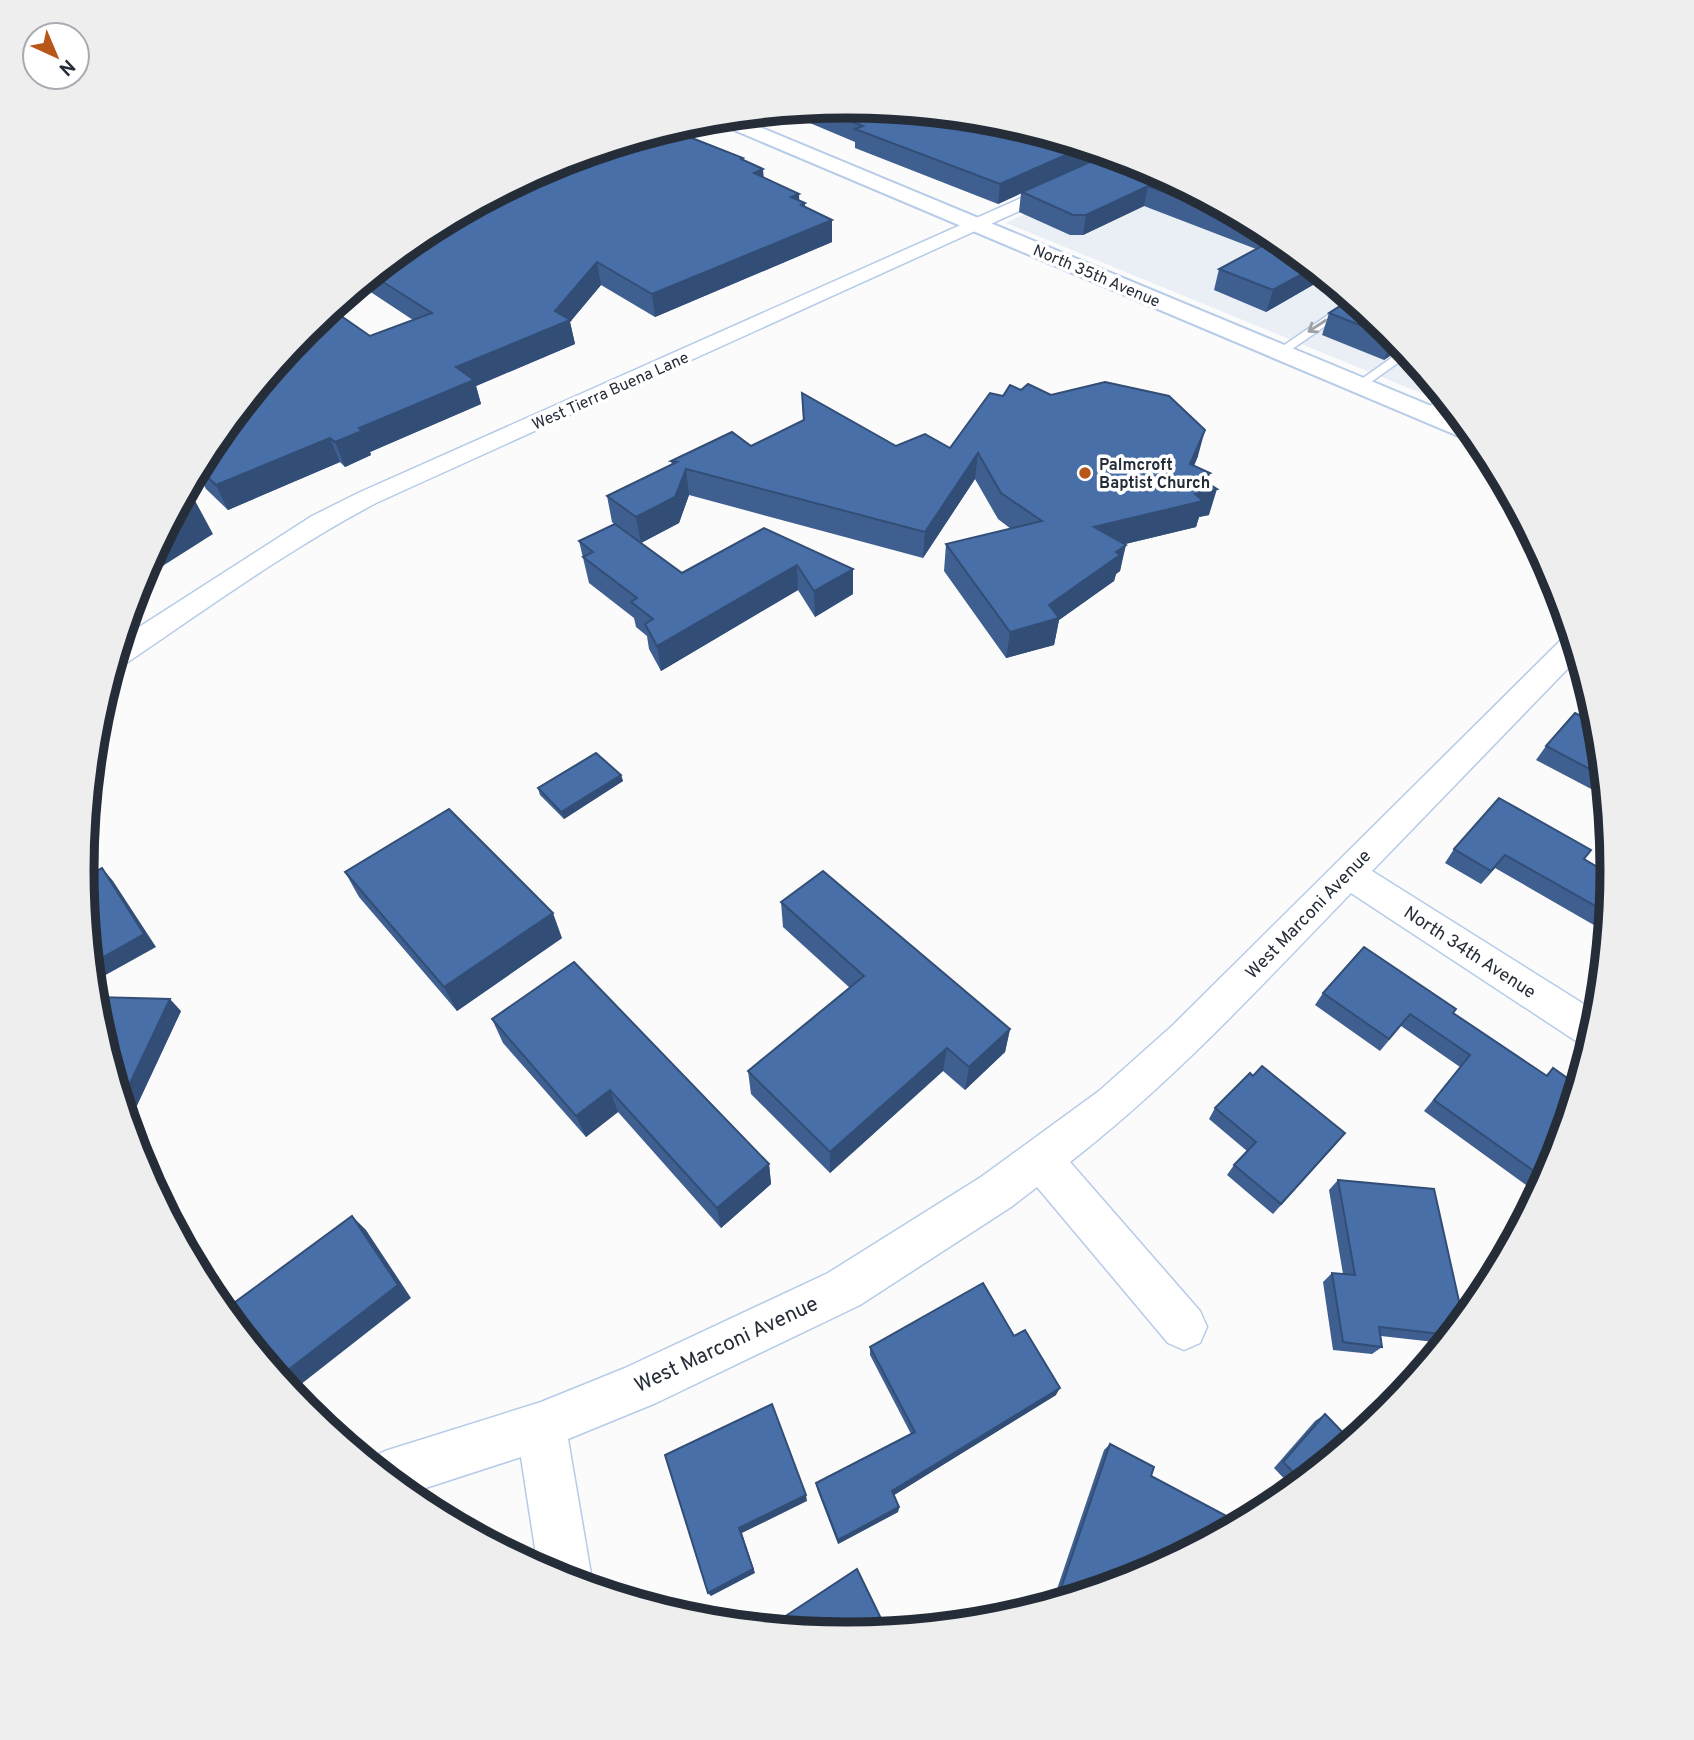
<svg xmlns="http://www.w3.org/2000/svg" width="1694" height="1740" viewBox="0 0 1694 1740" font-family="Overpass,sans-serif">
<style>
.built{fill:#eaeff6}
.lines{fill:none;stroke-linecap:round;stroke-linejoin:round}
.lane-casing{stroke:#b6cbe8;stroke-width:3}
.street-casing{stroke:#b6cbe8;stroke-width:3}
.secondary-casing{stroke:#b6cbe8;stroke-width:4}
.lane{fill:#fff;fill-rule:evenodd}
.street{fill:#fff;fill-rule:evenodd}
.secondary{fill:#fff;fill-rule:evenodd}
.wall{fill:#3e5f90;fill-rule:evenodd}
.shaded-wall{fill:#324e76}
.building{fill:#486fa8;stroke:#324e76;stroke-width:2}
.oneway{stroke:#9da0a5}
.poi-dot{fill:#b8561a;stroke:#fff;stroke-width:2.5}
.labels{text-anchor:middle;stroke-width:7;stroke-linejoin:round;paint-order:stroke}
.far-street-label{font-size:16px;fill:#252d38;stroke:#fff}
.far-poi-label{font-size:16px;font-weight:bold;fill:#252d38;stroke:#fff;text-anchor:start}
.street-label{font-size:18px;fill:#252d38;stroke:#fff}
.near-street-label{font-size:21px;fill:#252d38;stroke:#fff}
.rim{fill:none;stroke:#252d38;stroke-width:9}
</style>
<rect width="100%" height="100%" fill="#fbfbfb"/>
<polygon class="built" points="1135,162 1272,234 1388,330 1450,405 1006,223"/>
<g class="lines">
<g class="lane-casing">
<g id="lane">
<polygon points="1350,300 1357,304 1285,354 1277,354 1277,350"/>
<polygon points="1404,349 1409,355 1364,387 1356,387 1356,383"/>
<polygon points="1443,397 1449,404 1432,416 1424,416 1424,410"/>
</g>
</g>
<g class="street-casing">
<g id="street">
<path d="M 1064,179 L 1073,184 L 1070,188 L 376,503 C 289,549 209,607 128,662 L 114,664 L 122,638 L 312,516 L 358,493 Z"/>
<path d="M 1571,635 L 1578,658 L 1372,871 L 1598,1013 L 1589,1047 L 1579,1043 L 1351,893 C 1260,987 1173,1082 1070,1162 L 1200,1311 L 1207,1327 L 1200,1343 L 1184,1350 L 1168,1343 L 1037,1187 L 1011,1207 L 860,1305 L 656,1403 L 568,1439 L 592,1580 L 589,1587 L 554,1576 L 538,1568 L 521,1457 L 407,1494 L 367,1460 L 385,1451 L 541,1402 L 625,1368 L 828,1273 L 981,1177 L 1099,1091 L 1173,1025 L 1564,637 Z"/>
</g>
</g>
<g class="secondary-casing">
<polygon id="secondary" points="733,116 1460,418 1477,439 1463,438 715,122 712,118"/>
</g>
<use href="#lane" class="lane"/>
<use href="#street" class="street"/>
<use href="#secondary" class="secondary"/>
</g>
<g class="wall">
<path d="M 847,105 L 997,120 L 1140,164 L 1272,234 L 1325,278 L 1266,312 L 1214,290 L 1219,269 L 1256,249 L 1144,206 L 1083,235 L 1070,235 L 1019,212 L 1021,193 L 998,204 L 855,148 L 855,142 L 798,118 L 798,110 ZM 1090,153 L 1102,156 L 1088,162 Z"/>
<polygon points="673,127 674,131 744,160 764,177 799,194 799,200 805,203 805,207 832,220 832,242 655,317 601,285 570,322 575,344 476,386 481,404 370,452 371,455 345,467 340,462 228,510 206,489 197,471 211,445 370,336 413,320 360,285 422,234 517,190 585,167 569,159"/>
<polygon points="1329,313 1388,330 1403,347 1384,360 1322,335"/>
<polygon points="1405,350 1427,377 1399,365"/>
<polygon points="1021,390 1051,395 1198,456 1194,466 1210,473 1207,482 1209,515 1199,517 1196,527 1125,544 1120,571 1116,574 1114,581 1059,620 1054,645 1006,658 944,571 946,544 1011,529 998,519 975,479 923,558 689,495 679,523 641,543 682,573 764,528 853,594 815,617 798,590 661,671 649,649 647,636 636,627 634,618 589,583 579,541 614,524 612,522 607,496 672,465 671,461 751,446 803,420 802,393 896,446 950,448 1003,396"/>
<polygon points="1598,725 1603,782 1595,791 1536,760 1546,746"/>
<polygon points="621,775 623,781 564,819 540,795 538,788"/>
<polygon points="1454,849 1584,859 1611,875 1606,932 1495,868 1481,884 1445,863"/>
<polygon points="345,872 562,938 457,1011 359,897"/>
<polygon points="781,902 1010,1029 1005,1052 965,1090 943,1071 830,1173 751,1094 748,1071 850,988 783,927"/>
<polygon points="1323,993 1453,1013 1546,1075 1553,1068 1553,1163 1537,1193 1424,1111 1460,1067 1401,1026 1380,1051 1315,1005"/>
<polygon points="181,1011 132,1116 126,1116 97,1019"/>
<polygon points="492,1019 769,1164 771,1184 721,1228 618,1112 586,1137 503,1043"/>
<polygon points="1215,1108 1336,1144 1273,1214 1227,1175 1234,1165 1247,1151 1209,1119"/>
<polygon points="1338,1180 1463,1319 1443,1343 1381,1336 1382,1347 1372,1354 1333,1350 1323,1282 1332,1273 1343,1274 1329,1190"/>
<polygon points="1014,1336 1056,1395 894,1495 899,1507 898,1512 838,1544 817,1489 816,1483 911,1434 870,1355 870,1347"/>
<polygon points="1325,1414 1351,1441 1293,1488 1274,1468 1315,1421"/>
<polygon points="1110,1444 1139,1577 1059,1601 1054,1598 1104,1450"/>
</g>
<g class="shaded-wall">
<polygon points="1084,147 1090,149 1088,163 998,204 1000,184"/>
<polygon points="763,169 765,191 754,173"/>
<polygon points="1148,186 1144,206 1083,235 1086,215"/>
<polygon points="799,194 800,216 791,197"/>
<polygon points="832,220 832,242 655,317 652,294"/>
<polygon points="597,262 601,285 570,322 575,344 476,386 481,404 370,452 371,455 345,467 335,442 456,367 555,311"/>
<polygon points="1313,268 1325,278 1266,312 1273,290"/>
<polygon points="1394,337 1403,347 1384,360 1393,338"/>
<polygon points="1205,430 1198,456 1183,490 1190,464"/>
<polygon points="330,438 340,462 228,510 216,485"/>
<polygon points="978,453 975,479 923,558 925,532"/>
<polygon points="686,469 689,495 679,523 641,543 636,517"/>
<polygon points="1210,473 1204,492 1217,489 1209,515 1199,517 1196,527 1088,553 1094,527 1198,477"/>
<polygon points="192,495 213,534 139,581 181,502"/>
<polygon points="1126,545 1120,571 1116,574 1114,581 1059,620 1054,645 1006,658 1010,632 1049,605"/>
<polygon points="797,565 798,590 661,671 657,646"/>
<polygon points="853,569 853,594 815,617 814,591"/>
<polygon points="621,775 623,781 564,819 561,812"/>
<polygon points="1505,855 1495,868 1481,884 1491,871"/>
<polygon points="102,868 113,881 156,947 93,982 91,964"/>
<polygon points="553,913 562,938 457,1011 444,987"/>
<polygon points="170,999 181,1011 132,1116 124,1109 122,1100"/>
<polygon points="1010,1029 1005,1052 965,1090 969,1067"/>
<polygon points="947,1048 943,1071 830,1173 830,1152"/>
<polygon points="610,1090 618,1112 586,1137 576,1116"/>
<polygon points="769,1164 771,1184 721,1228 717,1208"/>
<polygon points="352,1216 366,1230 411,1298 291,1392 279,1377"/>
<polygon points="201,1263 219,1277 216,1300 211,1295 199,1272"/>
<polygon points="1060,1388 1056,1395 891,1497 892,1491"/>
<polygon points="806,1495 807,1501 742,1533 755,1573 711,1596 708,1593 739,1528"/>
<polygon points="899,1507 898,1512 838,1544 838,1540"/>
</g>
<g class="building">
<polygon points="847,105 997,120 1084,147 1000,184 855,129 863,126 819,108"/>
<polygon points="669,129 743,158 741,159 763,169 754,173 799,194 791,197 805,203 801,205 832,220 652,294 597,262 555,311 570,320 456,367 474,380 359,428 362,431 335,442 330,438 216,485 199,469 211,445 307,329 331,309 370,336 432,313 372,275 422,234 511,187 517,190 601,161 597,159 606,156 595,151"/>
<polygon points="1108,154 1140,164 1258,227 1148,186 1086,215 1073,215 1022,192"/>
<polygon points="1277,238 1313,268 1273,290 1219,269"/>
<polygon points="1351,299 1388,330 1394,337 1393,338 1329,313"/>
<polygon points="1105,382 1169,396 1205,430 1190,464 1210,473 1198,477 1217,489 1195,494 1203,501 1094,527 1126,545 1116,552 1120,555 1049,605 1059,618 1010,632 946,544 1042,521 1001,493 978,453 925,532 686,469 675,497 636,517 607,496 677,462 671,461 732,432 751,446 804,420 802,393 896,446 925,434 950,448 990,393 1003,396 1010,385 1021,390 1028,384 1051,395"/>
<polygon points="186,492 192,495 181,502"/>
<polygon points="615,524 682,573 764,528 853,569 814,591 797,565 657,646 645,624 653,619 631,602 637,598 583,557 593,552 579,541"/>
<polygon points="1575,713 1598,725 1603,776 1546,746"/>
<polygon points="596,753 621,775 561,812 538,788"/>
<polygon points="1499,798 1591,850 1584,859 1611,875 1608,913 1505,855 1491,871 1454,849"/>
<polygon points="449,809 553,913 444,987 345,872"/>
<polygon points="102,868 144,934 91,964 83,878"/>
<polygon points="823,871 1010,1029 969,1067 947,1048 830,1152 748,1071 864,976 781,902"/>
<polygon points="1364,947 1456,1009 1453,1013 1547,1076 1553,1068 1577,1085 1553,1163 1545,1179 1434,1100 1470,1055 1410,1014 1389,1039 1323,993"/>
<polygon points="574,962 769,1164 717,1208 610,1090 576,1116 492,1019"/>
<polygon points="95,997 170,999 122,1100 97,1019"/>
<polygon points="1262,1066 1345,1133 1281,1204 1234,1165 1256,1142 1215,1108 1250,1073 1253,1076"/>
<polygon points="1338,1180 1434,1189 1463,1319 1450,1335 1379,1327 1382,1347 1343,1342 1332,1273 1355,1275"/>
<polygon points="352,1216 398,1285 279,1377 239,1329 227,1308"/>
<polygon points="201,1263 199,1272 195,1264"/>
<polygon points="983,1283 1014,1336 1025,1330 1060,1388 892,1491 899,1507 838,1540 816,1483 915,1432 870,1347"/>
<polygon points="772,1404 806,1495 739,1528 753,1569 708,1593 665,1455"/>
<polygon points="1325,1414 1351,1441 1302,1481 1283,1462"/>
<polygon points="1110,1444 1154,1467 1151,1476 1234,1520 1232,1527 1139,1577 1066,1599 1059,1594"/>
<polygon points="857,1569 887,1631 847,1635 769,1627"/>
</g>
<defs><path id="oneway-shaft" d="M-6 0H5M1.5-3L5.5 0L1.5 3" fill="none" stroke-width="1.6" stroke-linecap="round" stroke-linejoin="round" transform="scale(1.75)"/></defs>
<use class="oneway" href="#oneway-shaft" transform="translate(1317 326) rotate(147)"/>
<circle class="poi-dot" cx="1085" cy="473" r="7"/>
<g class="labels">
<g class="far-street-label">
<text transform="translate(1097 275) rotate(23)" y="6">North 35th Avenue</text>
<text transform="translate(610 390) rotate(-24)" y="6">West Tierra Buena Lane</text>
</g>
<g class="far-poi-label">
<text x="1099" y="470">Palmcroft<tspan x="1099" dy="18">Baptist Church</tspan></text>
</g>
<g class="street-label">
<text transform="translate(1308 914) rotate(-46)" y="6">West Marconi Avenue</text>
<text transform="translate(1470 952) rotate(33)" y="6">North 34th Avenue</text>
</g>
<g class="near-street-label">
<text transform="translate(726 1344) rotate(-25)" y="7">West Marconi Avenue</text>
</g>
</g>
<path d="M0 0H1694V1740H0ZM846 118H848A752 752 0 0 1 1600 870V870A752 752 0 0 1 848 1622H846A752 752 0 0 1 94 870V870A752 752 0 0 1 846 118Z" fill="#eeeeef" fill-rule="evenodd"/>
<path class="rim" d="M846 118H848A752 752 0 0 1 1600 870V870A752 752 0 0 1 848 1622H846A752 752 0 0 1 94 870V870A752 752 0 0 1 846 118Z"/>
<g transform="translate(56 56) rotate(136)"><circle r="33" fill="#ffffff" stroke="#a8abaf" stroke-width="2"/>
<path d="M0-5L12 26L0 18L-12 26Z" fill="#b8561a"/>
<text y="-10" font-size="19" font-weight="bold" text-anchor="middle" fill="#252d38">N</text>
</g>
</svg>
